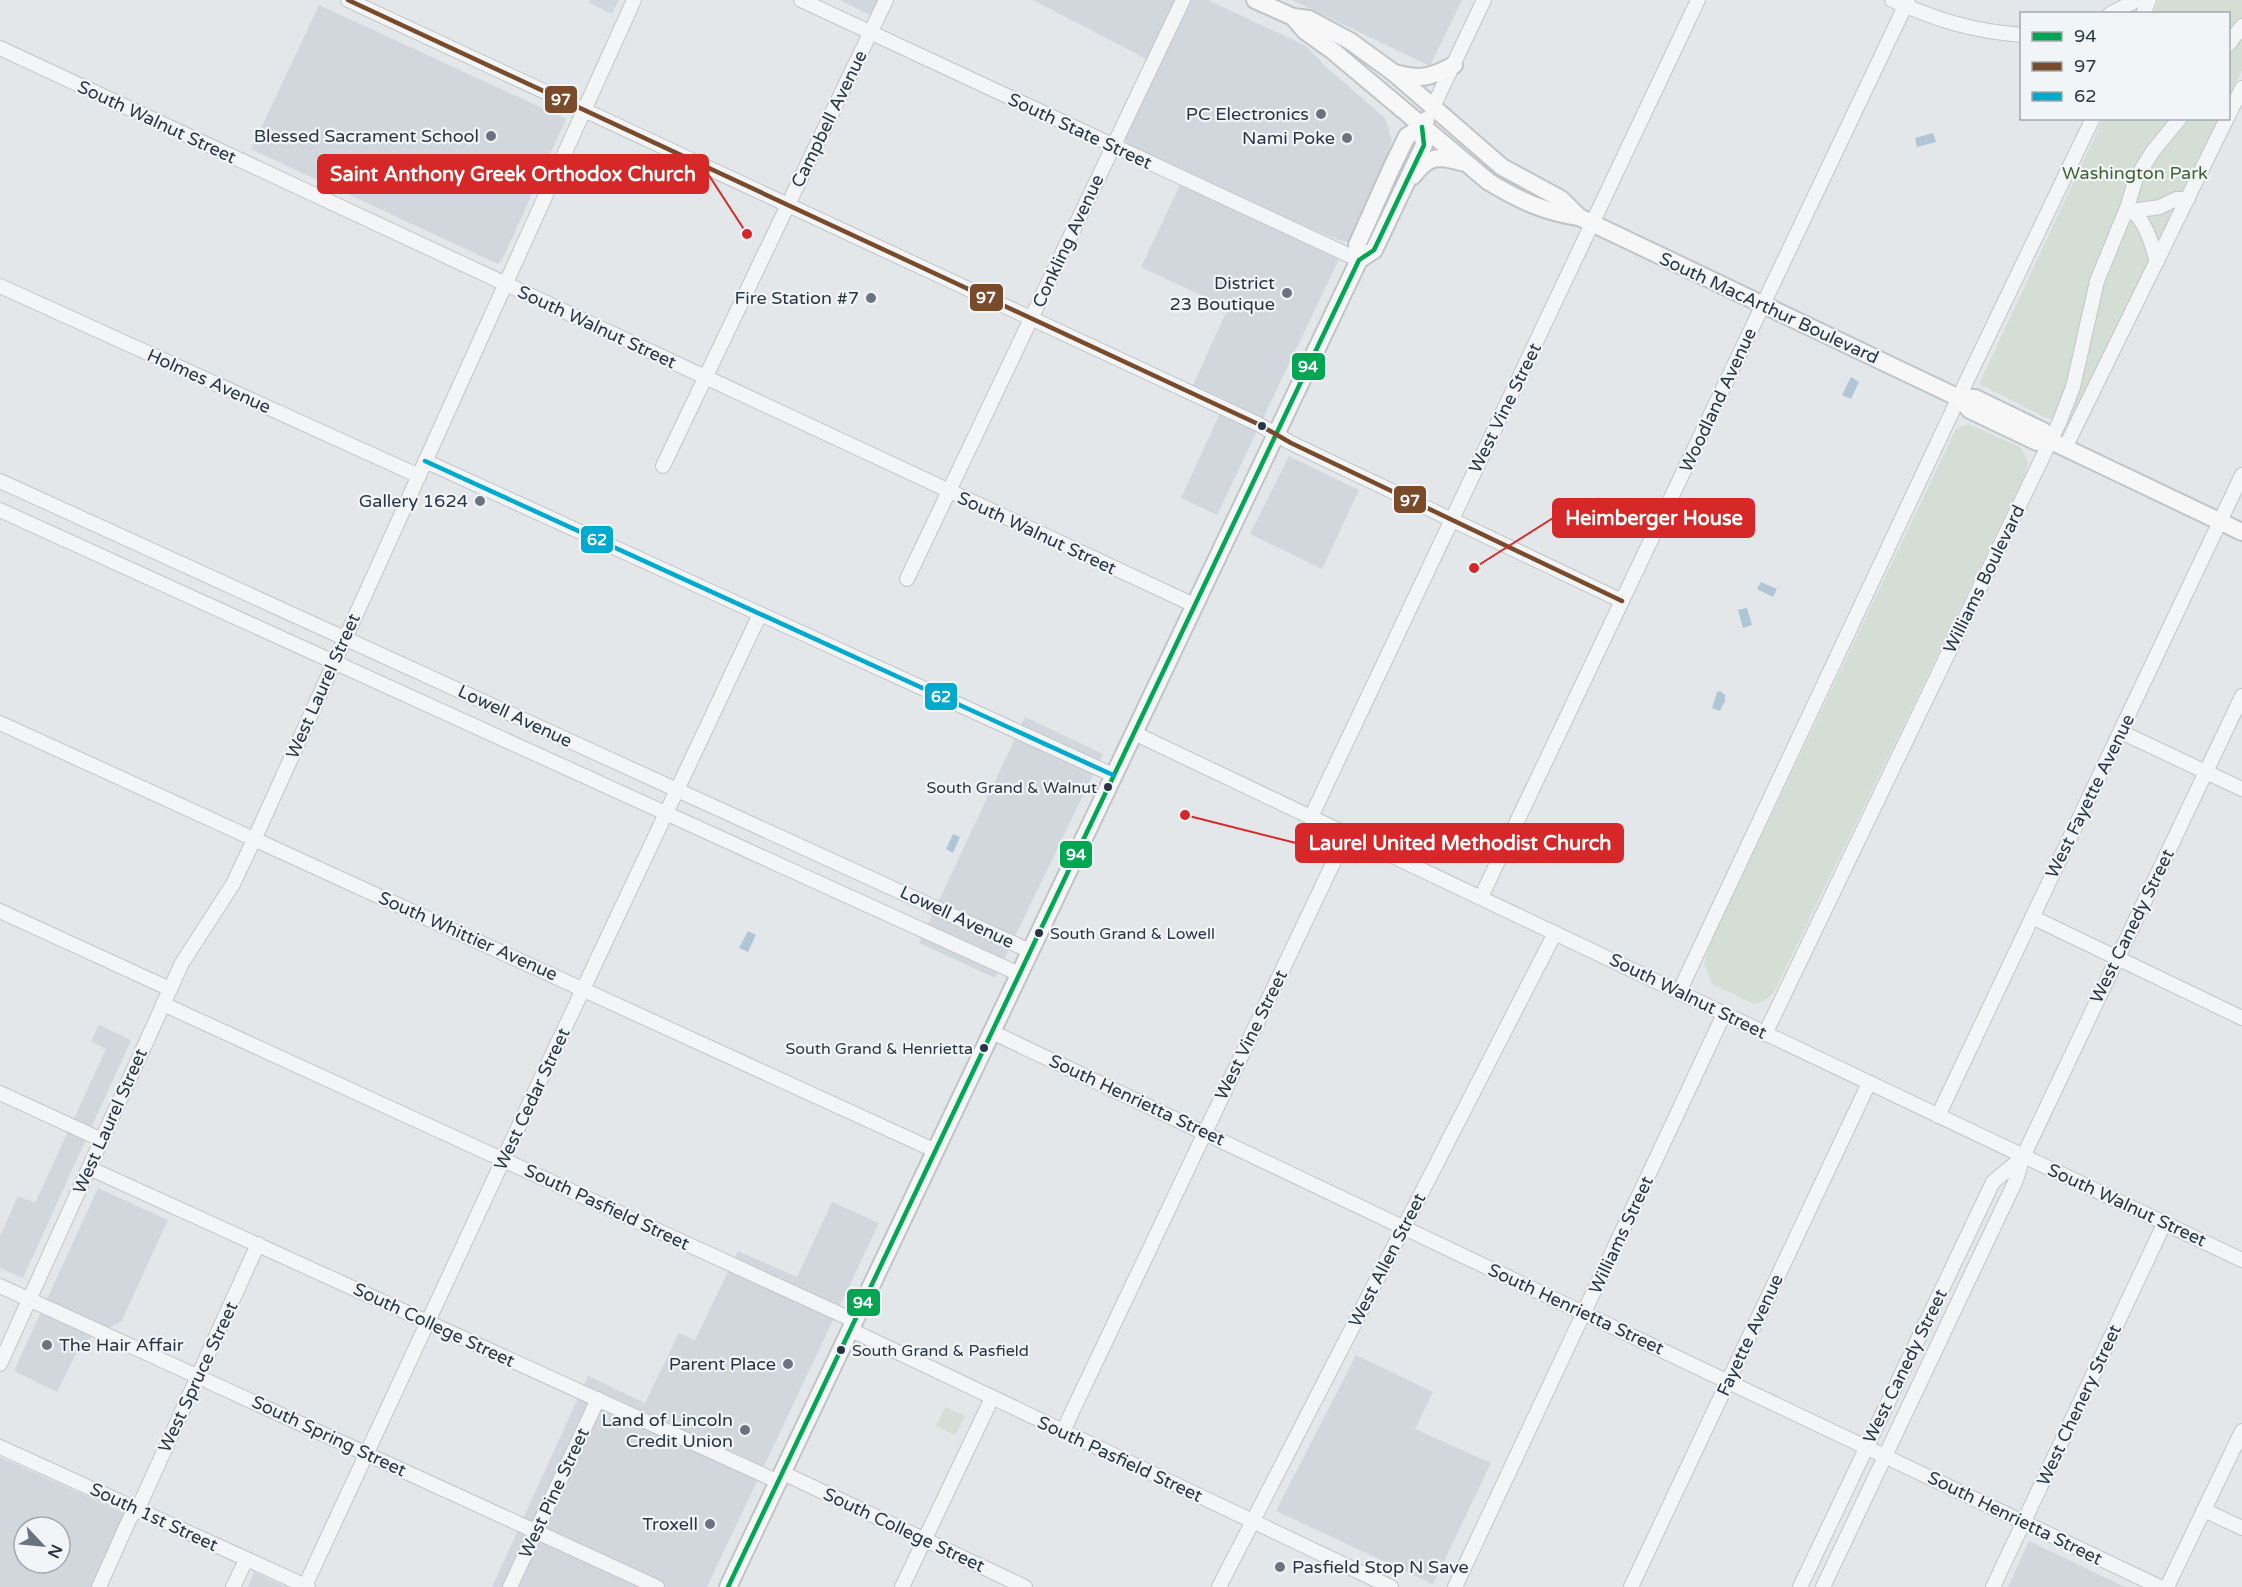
<svg xmlns="http://www.w3.org/2000/svg" width="2242" height="1587" viewBox="0 0 2242 1587" font-family="'Varela Round',sans-serif">
<style>
.built{fill:#d2d7dd;fill-rule:evenodd}
.green{fill:#d5ded4}
.water{fill:#b0c5d6}
.lines{fill:none;stroke-linecap:round;stroke-linejoin:round}
.minor-casing{stroke:#c2c5c8;stroke-width:16}
.major-casing{stroke:#c0c4c7;stroke-width:20}
.minor{stroke:#f3f5f6;stroke-width:14}
.major{stroke:#f7f7f8;stroke-width:16}
.bus-1-casing{stroke:#f2f5f8;stroke-width:9}
.bus-2-casing{stroke:#f2f5f8;stroke-width:9}
.bus-3-casing{stroke:#f2f5f8;stroke-width:9}
.bus-1{stroke:#00a651;stroke-width:4.5}
.bus-2{stroke:#7a4b2a;stroke-width:4.5}
.bus-3{stroke:#00a9ce;stroke-width:4.5}
.poi-dot{fill:#6a737f;stroke:#f2f5f8;stroke-width:2}
.bus-dot{fill:#283545;stroke:#f2f5f8;stroke-width:2}
.labels{text-anchor:middle;stroke-width:4.5;stroke-linejoin:round;paint-order:stroke}
.bus-label{font-size:16px;fill:#283545;stroke:#f2f5f8;text-anchor:end}
.poi-label{font-size:18px;fill:#283545;stroke:#f2f5f8;text-anchor:end}
.street-label{font-size:18px;fill:#283545;stroke:#f2f5f8}
.park-label{font-size:18px;fill:#406235;stroke:#f2f5f8}
.leader{fill:none;stroke:#d62828;stroke-width:2}
.callout-dot{fill:#d62828;stroke:#f2f5f8;stroke-width:2}
.callout{fill:#d62828;stroke:#d62828;stroke-width:2}
.callout-label{font-size:20px;text-anchor:middle;font-weight:bold;fill:#fff}
.line-badge{stroke:#f2f5f8;stroke-width:2}
.badge-label{font-size:16px;text-anchor:middle;font-weight:bold;fill:#fff}
</style>
<rect width="100%" height="100%" fill="#e4e7ea"/>
<g class="built">
<polygon points="590,0 619,0 612,14 589,3"/>
<polygon points="839,0 880,0 872,16"/>
<polygon points="1033,0 1208,0 1306,46 1327,68 1385,118 1392,141 1387,158 1348,242 1338,240 1275,213 1129,145 1125,139 1127,134 1160,66"/>
<polygon points="1292,0 1462,0 1430,66"/>
<polygon points="319,5 566,119 504,256 498,264 251,149"/>
<polygon points="1180,185 1339,259 1217,515 1181,498 1226,400 1193,385 1228,308 1141,267"/>
<polygon points="1289,456 1359,490 1322,569 1250,534"/>
<polygon points="1025,717 1103,754 995,978 919,943"/>
<polygon points="99,1025 131,1040 23,1278 0,1268 0,1236 18,1196 35,1203 106,1049 91,1041"/>
<polygon points="98,1188 168,1220 121,1322 81,1343 57,1392 14,1371"/>
<polygon points="832,1202 879,1223 707,1587 492,1587 588,1376 645,1403 679,1333 695,1340 738,1251 797,1277"/>
<polygon points="1356,1355 1433,1392 1415,1429 1491,1463 1433,1584 1276,1511"/>
<path d="M 0,1457 L 126,1514 L 92,1587 L 0,1587 ZM 24,1527 L 60,1527 L 60,1563 L 24,1563 Z"/>
<polygon points="2029,1541 2125,1587 2008,1587"/>
<polygon points="254,1572 286,1587 248,1587"/>
</g>
<g class="green">
<polygon points="2159,0 2242,0 2242,70 2229,98 2228,14 2153,14"/>
<polygon points="2103,119 2219,119 2070,424 2053,417 2049,419 1979,384"/>
<polygon points="1968,424 2020,447 2028,462 2025,475 1774,992 1766,1000 1754,1004 1712,984 1704,964 1709,946 1956,429"/>
<polygon points="945,1407 965,1416 955,1435 936,1426"/>
</g>
<g class="water">
<polygon points="1933,133 1936,142 1917,147 1915,138"/>
<polygon points="1851,377 1859,382 1851,399 1842,395"/>
<polygon points="1761,582 1777,589 1773,597 1757,589"/>
<polygon points="1747,608 1752,625 1743,628 1738,610"/>
<polygon points="1720,691 1725,695 1725,701 1720,711 1712,708 1717,692"/>
<polygon points="953,834 960,837 953,853 946,849"/>
<polygon points="748,931 756,935 748,952 739,948"/>
</g>
<g class="lines">
<g class="minor-casing">
<g id="minor">
<polyline points="348,0 1258,424 1291,443 1622,601"/>
<polyline points="801,0 1359,260"/>
<path d="M 1892,0 C 1937,20 1972,31 2022,35"/>
<polyline points="2110,14 2137,0"/>
<polyline points="2143,14 2149,0"/>
<polyline points="2228,45 2242,26"/>
<polyline points="0,48 1194,605"/>
<polyline points="1432,109 1484,0"/>
<polyline points="2228,116 2242,88"/>
<path d="M 2127,208 C 2145,216 2152,245 2157,262"/>
<polyline points="2132,211 2160,207 2176,199 2188,199"/>
<polyline points="0,286 419,476"/>
<polyline points="2065,448 2227,118"/>
<polyline points="425,461 1113,775"/>
<polyline points="663,466 886,0"/>
<polyline points="0,481 1030,951"/>
<polyline points="0,510 1019,974"/>
<polyline points="907,579 1183,0"/>
<polyline points="0,723 936,1151"/>
<polyline points="2121,732 2242,789"/>
<polyline points="1134,733 2242,1260"/>
<polyline points="1311,817 1698,0"/>
<polyline points="1481,897 1908,0"/>
<polyline points="0,911 170,989"/>
<polyline points="2032,917 2242,1018"/>
<polyline points="1679,992 1968,378 2093,118"/>
<polyline points="163,1004 855,1321"/>
<polyline points="992,1032 2160,1587"/>
<polyline points="1765,1034 2059,423 2073,387 2097,281 2127,208 2136,178 2153,151 2180,118"/>
<polyline points="0,1093 102,1140"/>
<polyline points="1938,1116 2242,475"/>
<polyline points="89,1168 779,1482"/>
<polyline points="0,1286 657,1587"/>
<polyline points="851,1330 1391,1587"/>
<polyline points="0,1364 182,963 233,884 259,829 634,0"/>
<polyline points="1063,1431 1347,834"/>
<polyline points="0,1447 308,1587"/>
<polyline points="783,1473 1025,1587"/>
<polyline points="2204,1510 2242,1528"/>
<polyline points="305,1586 544,1072 760,614"/>
<polyline points="99,1587 130,1518 141,1502 258,1244"/>
<polyline points="233,1587 246,1560"/>
<polyline points="510,1587 598,1399"/>
<polyline points="902,1587 992,1398"/>
<polyline points="1219,1587 1555,933"/>
<polyline points="1455,1587 1724,1014"/>
<polyline points="1631,1587 1869,1083"/>
<polyline points="1800,1587 1993,1182 2022,1158"/>
<polyline points="1823,1587 2016,1180 2023,1157 2242,696"/>
<polyline points="1993,1587 2165,1222"/>
<polyline points="2167,1587 2242,1431"/>
</g>
</g>
<g class="major-casing">
<g id="major">
<polyline points="1255,0 1293,17 1309,19 1350,41 1394,73 1502,167 1561,199 1579,217 1959,398 1970,410 2037,442 2051,441"/>
<path d="M 1293,17 L 1305,31 L 1333,51 L 1489,182 C 1519,200 1544,212 1579,217"/>
<path d="M 1394,73 C 1420,80 1430,78 1454,65"/>
<path d="M 1413,176 C 1428,156 1438,155 1461,162"/>
<polyline points="1359,260 1357,245 1391,169 1407,136 1422,127 1426,120"/>
<polyline points="1959,398 1975,398 2043,431 2051,441 2242,532"/>
<polyline points="728,1587 1318,346 1359,260 1374,250 1424,145 1422,127"/>
</g>
</g>
<use href="#minor" class="minor"/>
<use href="#major" class="major"/>
<g class="bus-1-casing">
<polyline id="bus-1" points="728,1587 1318,346 1359,260 1374,250 1424,145 1422,127"/>
</g>
<g class="bus-2-casing">
<polyline id="bus-2" points="348,0 1258,424 1291,443 1622,601"/>
</g>
<g class="bus-3-casing">
<polyline id="bus-3" points="425,461 1113,775"/>
</g>
<use href="#bus-1" class="bus-1"/>
<use href="#bus-2" class="bus-2"/>
<use href="#bus-3" class="bus-3"/>
</g>
<g class="poi-dot">
<circle cx="1321" cy="114" r="6"/>
<circle cx="491" cy="136" r="6"/>
<circle cx="1347" cy="138" r="6"/>
<circle cx="1287" cy="293" r="6"/>
<circle cx="871" cy="298" r="6"/>
<circle cx="480" cy="501" r="6"/>
<circle cx="47" cy="1345" r="6"/>
<circle cx="788" cy="1364" r="6"/>
<circle cx="745" cy="1430" r="6"/>
<circle cx="710" cy="1524" r="6"/>
<circle cx="1280" cy="1567" r="6"/>
</g>
<g class="bus-dot">
<circle cx="1262" cy="426" r="5"/>
<circle cx="1108" cy="787" r="5"/>
<circle cx="1039" cy="933" r="5"/>
<circle cx="984" cy="1048" r="5"/>
<circle cx="841" cy="1350" r="5"/>
</g>
<g class="labels">
<g class="bus-label">
<text x="1097" y="793">South Grand &amp; Walnut</text>
<text x="1050" y="939" text-anchor="start">South Grand &amp; Lowell</text>
<text x="973" y="1054">South Grand &amp; Henrietta</text>
<text x="852" y="1356" text-anchor="start">South Grand &amp; Pasfield</text>
</g>
<g class="poi-label">
<text x="1309" y="120">PC Electronics</text>
<text x="479" y="142">Blessed Sacrament School</text>
<text x="1335" y="144">Nami Poke</text>
<text x="1275" y="289">District<tspan x="1275" dy="21">23 Boutique</tspan></text>
<text x="859" y="304">Fire Station #7</text>
<text x="468" y="507">Gallery 1624</text>
<text x="59" y="1351" text-anchor="start">The Hair Affair</text>
<text x="776" y="1370">Parent Place</text>
<text x="733" y="1426">Land of Lincoln<tspan x="733" dy="21">Credit Union</tspan></text>
<text x="698" y="1530">Troxell</text>
<text x="1292" y="1573" text-anchor="start">Pasfield Stop N Save</text>
</g>
<g class="street-label">
<text transform="translate(829 119) rotate(-64)" y="6">Campbell Avenue</text>
<text transform="translate(157 122) rotate(25)" y="6">South Walnut Street</text>
<text transform="translate(1080 131) rotate(25)" y="6">South State Street</text>
<text transform="translate(1068 241) rotate(-65)" y="6">Conkling Avenue</text>
<text transform="translate(1769 308) rotate(25)" y="6">South MacArthur Boulevard</text>
<text transform="translate(597 327) rotate(25)" y="6">South Walnut Street</text>
<text transform="translate(209 381) rotate(24)" y="6">Holmes Avenue</text>
<text transform="translate(1718 400) rotate(-65)" y="6">Woodland Avenue</text>
<text transform="translate(1505 408) rotate(-64)" y="6">West Vine Street</text>
<text transform="translate(1037 533) rotate(25)" y="6">South Walnut Street</text>
<text transform="translate(1984 579) rotate(-64)" y="6">Williams Boulevard</text>
<text transform="translate(323 686) rotate(-66)" y="6">West Laurel Street</text>
<text transform="translate(515 716) rotate(25)" y="6">Lowell Avenue</text>
<text transform="translate(2090 796) rotate(-64)" y="6">West Fayette Avenue</text>
<text transform="translate(957 917) rotate(25)" y="6">Lowell Avenue</text>
<text transform="translate(2132 926) rotate(-64)" y="6">West Canedy Street</text>
<text transform="translate(468 936) rotate(24)" y="6">South Whittier Avenue</text>
<text transform="translate(1688 996) rotate(26)" y="6">South Walnut Street</text>
<text transform="translate(1251 1035) rotate(-64)" y="6">West Vine Street</text>
<text transform="translate(532 1099) rotate(-65)" y="6">West Cedar Street</text>
<text transform="translate(1137 1100) rotate(25)" y="6">South Henrietta Street</text>
<text transform="translate(110 1121) rotate(-66)" y="6">West Laurel Street</text>
<text transform="translate(2127 1205) rotate(25)" y="6">South Walnut Street</text>
<text transform="translate(607 1207) rotate(25)" y="6">South Pasfield Street</text>
<text transform="translate(1621 1235) rotate(-65)" y="6">Williams Street</text>
<text transform="translate(1387 1260) rotate(-63)" y="6">West Allen Street</text>
<text transform="translate(1576 1309) rotate(25)" y="6">South Henrietta Street</text>
<text transform="translate(434 1325) rotate(25)" y="6">South College Street</text>
<text transform="translate(1750 1335) rotate(-65)" y="6">Fayette Avenue</text>
<text transform="translate(1905 1366) rotate(-64)" y="6">West Canedy Street</text>
<text transform="translate(198 1377) rotate(-65)" y="6">West Spruce Street</text>
<text transform="translate(2079 1405) rotate(-65)" y="6">West Chenery Street</text>
<text transform="translate(329 1436) rotate(25)" y="6">South Spring Street</text>
<text transform="translate(1120 1459) rotate(25)" y="6">South Pasfield Street</text>
<text transform="translate(554 1493) rotate(-65)" y="6">West Pine Street</text>
<text transform="translate(154 1517) rotate(25)" y="6">South 1st Street</text>
<text transform="translate(2015 1518) rotate(26)" y="6">South Henrietta Street</text>
<text transform="translate(904 1530) rotate(25)" y="6">South College Street</text>
</g>
<g class="park-label">
<text x="2135" y="179">Washington Park</text>
</g>
</g>
<path class="leader" d="M747 234L708 174M1474 568L1553 518M1185 815L1296 843"/>
<g class="callout-dot">
<circle cx="747" cy="234" r="6"/>
<circle cx="1474" cy="568" r="6"/>
<circle cx="1185" cy="815" r="6"/>
</g>
<g class="callout">
<rect x="318" y="155" width="390" height="38" rx="6"/>
<rect x="1553" y="499" width="201" height="38" rx="6"/>
<rect x="1296" y="824" width="327" height="38" rx="6"/>
</g>
<g class="callout-label">
<text x="513" y="181">Saint Anthony Greek Orthodox Church</text>
<text x="1654" y="525">Heimberger House</text>
<text x="1460" y="850">Laurel United Methodist Church</text>
</g>
<g class="line-badge">
<rect x="544" y="85" width="34" height="29" rx="6" fill="#7a4b2a"/>
<rect x="969" y="283" width="35" height="29" rx="6" fill="#7a4b2a"/>
<rect x="1291" y="352" width="35" height="29" rx="6" fill="#00a651"/>
<rect x="1393" y="485" width="34" height="29" rx="6" fill="#7a4b2a"/>
<rect x="580" y="525" width="34" height="29" rx="6" fill="#00a9ce"/>
<rect x="924" y="682" width="34" height="29" rx="6" fill="#00a9ce"/>
<rect x="1059" y="840" width="34" height="29" rx="6" fill="#00a651"/>
<rect x="846" y="1288" width="35" height="29" rx="6" fill="#00a651"/>
</g>
<g class="badge-label">
<text x="561" y="105">97</text>
<text x="986" y="303">97</text>
<text x="1308" y="372">94</text>
<text x="1410" y="506">97</text>
<text x="597" y="545">62</text>
<text x="941" y="702">62</text>
<text x="1076" y="860">94</text>
<text x="863" y="1308">94</text>
</g>
<rect x="2020" y="12" width="210" height="108" fill="#f2f5f8" stroke="#a1a8b0" stroke-width="1.5"/>
<rect x="2032" y="32" width="30" height="9" fill="#00a651" stroke="#a1a8b0" stroke-width="1.5"/>
<text x="2074" y="42" font-size="18" fill="#283545">94</text>
<rect x="2032" y="62" width="30" height="9" fill="#7a4b2a" stroke="#a1a8b0" stroke-width="1.5"/>
<text x="2074" y="72" font-size="18" fill="#283545">97</text>
<rect x="2032" y="92" width="30" height="9" fill="#00a9ce" stroke="#a1a8b0" stroke-width="1.5"/>
<text x="2074" y="102" font-size="18" fill="#283545">62</text>
<g transform="translate(42 1545) rotate(116)"><circle r="28" fill="#f2f5f8" stroke="#a1a8b0" stroke-width="1.5"/>
<path d="M0-4.5L10 22L0 15L-10 22Z" fill="#6a737f"/>
<text y="-9" font-size="16" font-weight="bold" text-anchor="middle" fill="#283545">N</text>
</g>
</svg>
